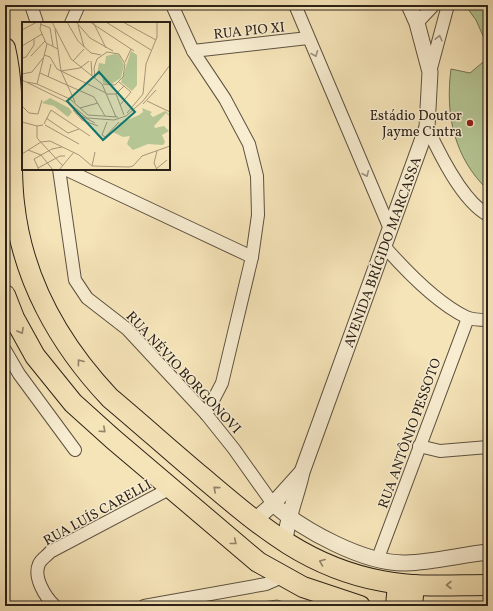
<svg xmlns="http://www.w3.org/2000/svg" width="493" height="611" viewBox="0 0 493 611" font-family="Vollkorn,serif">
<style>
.green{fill:#b5c594;stroke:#707456}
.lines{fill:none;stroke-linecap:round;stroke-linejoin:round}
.minor-casing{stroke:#5e5240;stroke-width:14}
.tertiary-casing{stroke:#5e5240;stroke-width:17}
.primary-casing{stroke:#2c2218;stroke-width:22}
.minor{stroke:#f8edd1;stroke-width:12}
.tertiary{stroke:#f8edd1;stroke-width:15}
.primary{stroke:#f5e4b8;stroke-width:20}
.oneway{stroke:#9c927e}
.oneway2{stroke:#908368}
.poi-dot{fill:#8f2418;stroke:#f8edd1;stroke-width:1.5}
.labels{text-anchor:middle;stroke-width:3;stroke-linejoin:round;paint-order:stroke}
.street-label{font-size:14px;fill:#2c2218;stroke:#f8edd1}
.poi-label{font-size:14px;fill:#2c2218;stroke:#f8edd1;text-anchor:end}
.inset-road{fill:none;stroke:#a59678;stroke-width:1}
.view{fill:#0f766e;fill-opacity:0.15;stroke:#0f766e;stroke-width:2}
.inset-edge{fill:none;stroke:#2c2218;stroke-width:2}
</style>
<rect width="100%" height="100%" fill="#f5e4b8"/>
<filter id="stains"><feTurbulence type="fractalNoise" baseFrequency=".005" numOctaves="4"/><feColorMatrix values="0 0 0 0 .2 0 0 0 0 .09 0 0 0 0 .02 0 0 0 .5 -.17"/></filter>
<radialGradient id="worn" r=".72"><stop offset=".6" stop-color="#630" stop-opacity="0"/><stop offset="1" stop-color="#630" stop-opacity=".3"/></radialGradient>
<g class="green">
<polygon points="465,5 488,5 488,47 476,20"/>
<path d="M 488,58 L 488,190 C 454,158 445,114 451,69 L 470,73 Z"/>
<polygon points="277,600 297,606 234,606"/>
</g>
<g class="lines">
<g class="minor-casing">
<g id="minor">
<polyline points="31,5 37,23"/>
<polyline points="172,5 193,51 225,99 249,144 257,176 258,215 252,257 222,383 206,414"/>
<polyline points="295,5 390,229"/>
<polyline points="71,23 79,5"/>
<polyline points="417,23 434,5"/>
<polyline points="193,51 308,38"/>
<polyline points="430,72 448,5"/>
<path d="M 427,127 C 439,153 462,201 488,215"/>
<polyline points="59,169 75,280 87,298 127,329 206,414 234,449 273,504"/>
<polyline points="65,169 252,257"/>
<path d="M 384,246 C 406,271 437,303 466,317 C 472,320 482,320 488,320"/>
<polyline points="5,350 19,374 75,450"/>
<polyline points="419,446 440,451 488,447"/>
<polyline points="378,558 468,318"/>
<path d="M 55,606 C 45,597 33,577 39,564 C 41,559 47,556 50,552 L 171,488"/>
<polyline points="144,606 266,584 282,577"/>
</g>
</g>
<g class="tertiary-casing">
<g id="tertiary">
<path d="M 273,504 C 303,530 364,564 406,563 C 433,562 461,555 488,552"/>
<polyline points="254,521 273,504 301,473"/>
<path d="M 285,543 C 286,519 297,496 302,472 L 427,127 L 430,72 L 417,23 L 409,5"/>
</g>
</g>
<g class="primary-casing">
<g id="primary">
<path d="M 5,48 C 17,99 8,151 14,203 C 22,278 59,344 110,398 C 141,424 171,451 202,477 C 259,525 306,567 382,581 C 417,588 453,585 488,585"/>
<polyline points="5,295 14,318 35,356 73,403 113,439 258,562 303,587 360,606"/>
<polyline points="396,606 398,584"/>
<polyline points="412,606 414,585"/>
</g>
</g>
<use href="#minor" class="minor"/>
<use href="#tertiary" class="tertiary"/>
<use href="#primary" class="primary"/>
</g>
<defs><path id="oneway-chevron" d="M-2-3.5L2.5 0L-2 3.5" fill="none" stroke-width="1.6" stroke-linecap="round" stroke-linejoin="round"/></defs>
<g class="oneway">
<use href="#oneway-chevron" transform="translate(439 38) rotate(-76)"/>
<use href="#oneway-chevron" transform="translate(315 54) rotate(67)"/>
<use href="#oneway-chevron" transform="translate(366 174) rotate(67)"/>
</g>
<g class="oneway2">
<use href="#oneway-chevron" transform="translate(21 331) rotate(61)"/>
<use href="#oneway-chevron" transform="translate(80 362) rotate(-127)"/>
<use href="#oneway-chevron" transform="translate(103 430) rotate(42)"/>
<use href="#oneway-chevron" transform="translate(216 489) rotate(-139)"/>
<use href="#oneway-chevron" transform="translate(234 542) rotate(39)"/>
<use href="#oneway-chevron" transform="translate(322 562) rotate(-159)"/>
<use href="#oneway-chevron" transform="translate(449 585) rotate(180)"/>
</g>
<circle class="poi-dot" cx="470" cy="123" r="4"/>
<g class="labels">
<g class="street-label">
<text transform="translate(249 30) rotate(-6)" y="5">RUA PIO XI</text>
<text transform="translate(382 252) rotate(-70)" y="5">AVENIDA BRÍGIDO MARCASSA</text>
<text transform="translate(184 372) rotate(47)" y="5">RUA NÉVIO BORGONOVI</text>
<text transform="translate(409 433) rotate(-70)" y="5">RUA ANTÔNIO PESSOTO</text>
<text transform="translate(97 512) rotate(-29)" y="5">RUA LUÍS CARELLI</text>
</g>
<g class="poi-label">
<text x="462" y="120">Estádio Doutor<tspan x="462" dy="16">Jayme Cintra</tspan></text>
</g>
</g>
<g transform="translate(22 22)">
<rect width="148" height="148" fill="#f5e4b8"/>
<path d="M 109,29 L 115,33 L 115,63 L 110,69 L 99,60 ZM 93,32 L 97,33 L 102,43 L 99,56 L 88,63 L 81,60 L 80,54 L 75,52 L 77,41 L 83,42 L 84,34 ZM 28,76 L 47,86 L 50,90 L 46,95 L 32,84 L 20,81 ZM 120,86 L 130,90 L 128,92 L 131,95 L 143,89 L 148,93 L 148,95 L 144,91 L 132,104 L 133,106 L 142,104 L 147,109 L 140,113 L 143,120 L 141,123 L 126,122 L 111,128 L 105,122 L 108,114 L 101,115 L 91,110 L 98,101 L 117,93 L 121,90 Z" fill="#b5c594"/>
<path class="inset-road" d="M 19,0 L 18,7 L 24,21 L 36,27M 30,0 L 49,37 L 80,62 L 94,95M 45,0 L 56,19 L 69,31 L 79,33M 68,0 L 112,29M 71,0 L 84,26M 84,0 L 129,28M 101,0 L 134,18M 55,1 L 68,16 L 91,29M 18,2 L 28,6 L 31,24M 56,3 L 62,25M 33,7 L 39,49 L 53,80M 0,8 L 15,0M 0,24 L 20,12M 22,33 L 28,35 L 35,47 L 84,71M 9,34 L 23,19M 0,36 L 4,35 L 12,23 L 12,17M 51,39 L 62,27M 69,39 L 70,54M 103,40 L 109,27M 39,49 L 58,46 L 67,39M 18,51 L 72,75 L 83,94M 0,52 L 10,50 L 21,36M 26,55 L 29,42M 73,56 L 72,46 L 75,37 L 85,30 L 97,32 L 103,42 L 101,55 L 93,63 L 81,62M 0,58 L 47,81 L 65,96 L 92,98 L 104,94 L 121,79 L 148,43M 5,60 L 15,62 L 48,77 L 66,93 L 96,95M 97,60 L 109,70 L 98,83M 15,62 L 25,22M 0,69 L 0,84 L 7,91 L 16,92 L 20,78M 84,72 L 94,72 L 102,64M 94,72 L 102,93M 125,79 L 148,90M 121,82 L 134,68M 58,86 L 76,81M 51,88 L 60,98 L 76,104M 54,91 L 73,101M 105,91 L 121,72 L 124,42 L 135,15 L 135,0M 24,96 L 46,111 L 57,107M 0,100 L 15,104 L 21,103M 85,100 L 80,113 L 83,115 L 97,100M 22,102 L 29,88 L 68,114M 23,103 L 57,122M 15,104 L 15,116 L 41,144M 6,128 L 19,133 L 31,148M 135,129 L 132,141 L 135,148M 0,132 L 19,120 L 28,119 L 57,133 L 70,144 L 107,145 L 111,144 L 120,134 L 148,124M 70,144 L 73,130M 16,146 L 38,134 L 43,134M 134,147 L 145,138M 17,148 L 12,137 L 30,127 L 40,125M 37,148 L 52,130"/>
<path class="view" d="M 77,50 L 113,90 L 81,118 L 45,79 Z"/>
<rect width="148" height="148" class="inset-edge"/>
</g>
<rect width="493" height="611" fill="none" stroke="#f5e4b8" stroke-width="20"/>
<rect x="6" y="6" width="481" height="599" fill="none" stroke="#2c2218" stroke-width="2"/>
<rect x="10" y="10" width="473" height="591" fill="none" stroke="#2c2218"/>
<rect width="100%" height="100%" filter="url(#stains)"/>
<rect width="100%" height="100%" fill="url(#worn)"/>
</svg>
